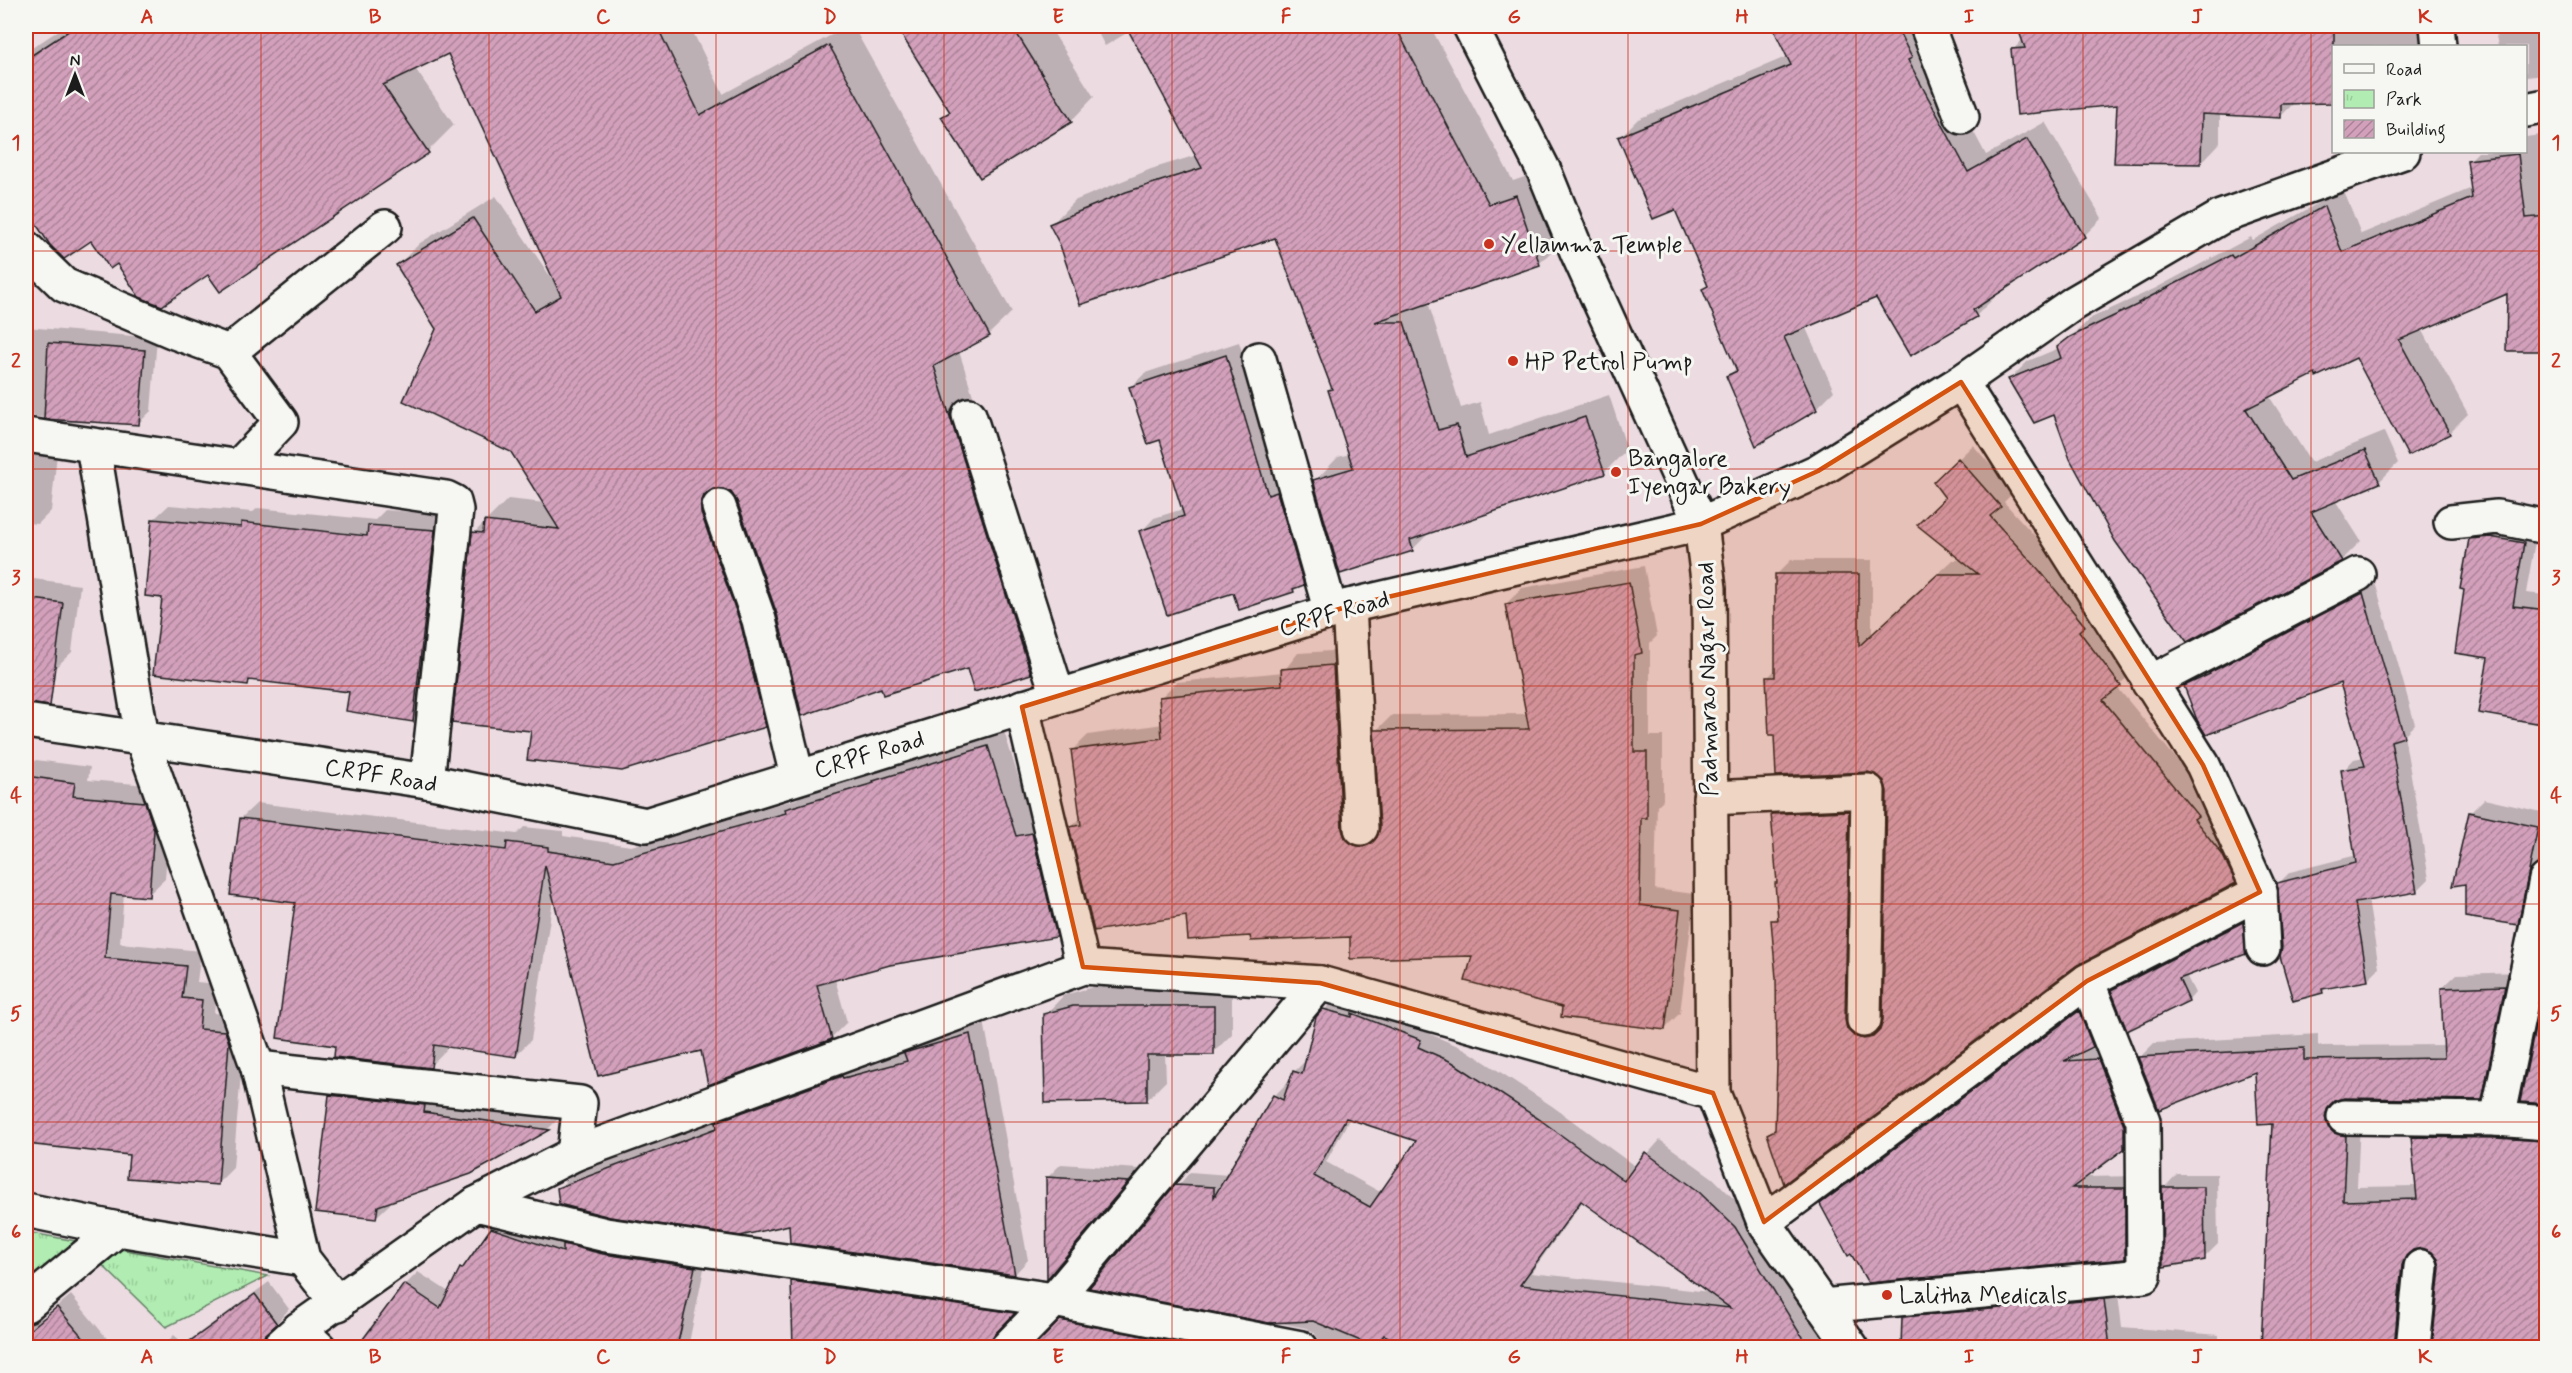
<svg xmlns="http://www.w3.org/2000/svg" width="2572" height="1373" viewBox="0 0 2572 1373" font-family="Mynerve,sans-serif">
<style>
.park{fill:url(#park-tufts);stroke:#668467;stroke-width:1.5}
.shadow{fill:#0003;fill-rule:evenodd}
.building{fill:url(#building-hatch);stroke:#1c1c1c;stroke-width:1.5;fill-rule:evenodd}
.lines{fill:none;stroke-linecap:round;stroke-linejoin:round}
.street-casing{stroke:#1c1c1c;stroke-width:38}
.secondary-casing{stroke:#1c1c1c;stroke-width:38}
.street{stroke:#f6f6f2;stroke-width:33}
.secondary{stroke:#f6f6f2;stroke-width:33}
.marked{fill:#d4530e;fill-opacity:0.2;stroke:#d4530e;stroke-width:4.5;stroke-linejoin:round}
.grid{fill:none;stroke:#c8321e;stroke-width:1.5;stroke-opacity:0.55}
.poi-dot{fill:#c8321e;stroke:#f6f6f2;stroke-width:2}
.labels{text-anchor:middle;stroke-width:6;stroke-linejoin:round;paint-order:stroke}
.poi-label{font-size:24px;fill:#1c1c1c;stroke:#f6f6f2;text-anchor:start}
.street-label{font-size:24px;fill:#1c1c1c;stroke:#f6f6f2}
.neatline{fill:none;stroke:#c8321e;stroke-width:2}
.grid-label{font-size:20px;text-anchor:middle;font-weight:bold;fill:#c8321e}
</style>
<defs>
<pattern id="park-tufts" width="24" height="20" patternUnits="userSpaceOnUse" patternTransform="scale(1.5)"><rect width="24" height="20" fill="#b1edb2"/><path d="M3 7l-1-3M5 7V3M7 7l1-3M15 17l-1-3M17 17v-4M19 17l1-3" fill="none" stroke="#98cb98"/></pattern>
<pattern id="building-hatch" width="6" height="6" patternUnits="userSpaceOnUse" patternTransform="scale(1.5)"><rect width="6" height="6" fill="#d3a0bb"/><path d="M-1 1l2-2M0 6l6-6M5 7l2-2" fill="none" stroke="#aa8297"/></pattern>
</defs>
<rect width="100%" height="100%" fill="#ecdce2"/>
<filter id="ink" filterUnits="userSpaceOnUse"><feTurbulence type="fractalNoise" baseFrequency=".0167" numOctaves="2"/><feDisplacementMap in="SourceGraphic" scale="12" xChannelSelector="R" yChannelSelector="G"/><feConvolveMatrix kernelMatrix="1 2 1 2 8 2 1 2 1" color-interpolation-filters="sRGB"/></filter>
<g filter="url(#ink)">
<polygon class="park" points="26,1232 268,1276 166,1327 93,1256 26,1295"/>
<g class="shadow">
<polygon points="65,26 386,26 454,125 428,151 209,273 118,262 92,239 51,244 26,206 26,52"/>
<polygon points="412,26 690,26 723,94 848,26 853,26 1012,312 989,334 959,351 1053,650 1031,673 968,667 882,687 778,613 738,500 732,491 722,487 763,602 788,703 765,725 533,729 474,533 508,499 545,503 398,265 420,243 496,196 556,285 558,284 449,52 429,62"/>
<polygon points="900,26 1049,26 1094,97 1071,121 980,176 943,118 950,110 898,27"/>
<polygon points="1094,26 1430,26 1513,181 1539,172 1562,241 1539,264 1428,302 1461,408 1480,402 1489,435 1609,395 1627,449 1604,473 1430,532 1412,550 1315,481 1338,457 1350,454 1330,391 1333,388 1276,236 1062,245 1051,225 1074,201 1151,169 1197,155 1130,31 1105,46"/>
<polygon points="1774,26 1923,26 1926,42 1986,155 2045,122 2102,218 2084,236 1993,295 1994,298 1976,316 1910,354 1876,296 1805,326 1834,391 1816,409 1728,377 1737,367 1704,289 1708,285 1676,208 1620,137 1638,119 1788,56"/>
<polygon points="2018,26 2440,26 2443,46 2334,46 2295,102 2280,117 2220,113 2220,143 2201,163 2119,104 2013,50 2023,39"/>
<polygon points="2494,26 2546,26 2546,75 2526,77 2526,46 2498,46"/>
<polygon points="2546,134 2546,350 2509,291 2422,329 2468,414 2449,433 2356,356 2315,372 2269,396 2311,462 2384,432 2398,463 2379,482 2335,500 2361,541 2342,560 2188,640 2055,413 2009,380 2028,361 2059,348 2091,318 2156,288 2251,237 2253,240 2343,189 2361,234 2472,188 2469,161 2478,152 2526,152 2526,137"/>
<polygon points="26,327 157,338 151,411 138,424 73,422 26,415"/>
<polygon points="1239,342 1282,482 1317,570 1293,591 1234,591 1141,532 1154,518 1183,509 1161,438 1131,387 1145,373"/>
<polygon points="26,434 58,444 51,511 38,524 26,523"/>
<polygon points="1973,445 2014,492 2004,502 2054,557 2134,671 2117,687 2211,801 2249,868 2235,882 2075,965 1769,1135 1776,1127 1779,1063 1777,978 1772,921 1779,915 1776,884 1779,881 1772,815 1786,801 1862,797 1869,1023 1879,1025 1883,1024 1888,791 1885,780 1878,774 1775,733 1767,678 1777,668 1777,574 1791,560 1872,560 1872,634 1953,560 1964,560 1947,498 1935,482"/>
<polygon points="169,505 253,512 258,508 375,520 385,510 450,515 428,705 412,720 351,691 253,678 248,683 164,596 153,520"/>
<polygon points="2484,526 2537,530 2526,593 2546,595 2546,723 2489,656 2470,540"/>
<polygon points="1644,566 1657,636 1650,643 1650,736 1663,736 1663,800 1657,806 1655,889 1695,894 1680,1013 1664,1029 1564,1006 1474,955 1351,935 1252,935 1187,914 1071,827 1082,817 1072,751 1088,735 1163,724 1160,698 1177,682 1283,672 1298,653 1348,650 1368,829 1380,831 1376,731 1392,715 1527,714 1506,604 1522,588"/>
<polygon points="26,578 80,585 72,652 53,670 26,666"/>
<polygon points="2375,582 2415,724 2404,735 2429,879 2417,891 2368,899 2379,968 2367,980 2327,987 2322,992 2283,947 2278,884 2290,872 2357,855 2343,771 2354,759 2364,757 2341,681 2185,687 2197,675"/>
<polygon points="1004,731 1032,821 1072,920 1056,936 890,963 835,979 847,1022 831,1038 702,1050 554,893 531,1040 515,1056 447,1045 446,1050 430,1066 337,1044 297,902 241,818 257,803 517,834 524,827 563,831 563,836 631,846 797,799 802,794"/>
<polygon points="36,760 90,767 88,780 160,786 170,813 165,879 148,895 124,893 120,943 201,951 197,982 217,984 214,1013 241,1016 245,1026 233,1168 217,1184 130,1154 26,1142 26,766 30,766"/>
<polygon points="2484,799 2546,813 2546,835 2531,910 2517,924 2470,813"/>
<polygon points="2249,917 2252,946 2245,952 2186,975 2195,993 2189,1000 2128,1029 2112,990 2119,984"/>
<polygon points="2519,972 2496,1084 2481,1099 2340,1098 2339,1102 2360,1122 2357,1187 2417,1186 2412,1137 2427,1123 2546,1127 2546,1348 2433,1348 2441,1268 2439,1258 2433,1251 2424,1247 2416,1248 2408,1331 2415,1348 2263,1348 2274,1123 2256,1070 2139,1058 2154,1043 2318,1034 2318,1046 2445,1045 2442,988 2457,974"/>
<polygon points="1093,987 1232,987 1232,1034 1213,1053 1165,1053 1166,1081 1147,1100 1045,1015 1064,995"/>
<path d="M 1337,997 L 1433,1027 L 1430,1034 L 1465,1049 L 1552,1106 L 1636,1167 L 1660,1140 L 1713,1178 L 1748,1213 L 1830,1348 L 1321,1348 L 1320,1341 L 1314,1332 L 1306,1328 L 1092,1287 L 1190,1172 L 1229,1175 L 1274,1096 L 1288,1082 L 1290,1084 L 1294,1072 L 1307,1059 L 1324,1010 ZM 1350,1118 L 1418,1140 L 1382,1193 L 1326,1162 ZM 1583,1201 L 1710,1292 L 1531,1273 Z"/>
<polygon points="2091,1000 2104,1034 2092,1046 2085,1049 2110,1048 2136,1136 2123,1148 2085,1177 2136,1176 2136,1245 2124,1257 1822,1204 1834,1192"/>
<polygon points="984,1021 1028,1260 1015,1274 791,1223 558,1189 572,1175 721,1119 731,1108 856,1065 907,1052 920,1039"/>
<polygon points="344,1082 561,1116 549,1128 471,1172 390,1200 390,1204 376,1217 330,1095"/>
<polygon points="1061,1164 1140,1169 1048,1276 1047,1178"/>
<polygon points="2177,1174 2217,1174 2218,1244 2204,1258 2164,1188"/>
<polygon points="505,1215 707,1254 688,1348 356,1348 405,1285 418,1272 449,1292 462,1269 492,1228"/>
<polygon points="806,1268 1026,1300 1007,1320 1001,1329 1002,1339 1006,1348 795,1348 793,1281"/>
<polygon points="269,1282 289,1309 273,1327 273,1339 277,1348 161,1348 174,1335 184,1344"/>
<polygon points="2117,1286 2122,1327 2219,1335 2219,1348 1902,1348 1904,1318 1917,1304"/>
<polygon points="71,1295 115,1348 26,1348 26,1304 39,1318 44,1317"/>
<polygon points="1075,1308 1279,1348 1036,1348"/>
</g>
<g class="building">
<polygon points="76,26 657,26 700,115 829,45 990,336 934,366 1031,674 974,692 967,669 883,695 881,688 802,716 777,614 737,501 731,492 723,489 713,489 704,495 701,504 701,513 741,625 766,727 622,771 527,760 531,731 452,723 472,532 483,533 484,521 559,529 511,452 403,401 436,329 396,265 473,218 535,311 561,296 448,54 383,85 429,153 220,292 208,275 162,306 139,297 117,264 110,269 91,241 64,259 50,245 26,209 26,59"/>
<polygon points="896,26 1012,26 1072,122 980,178 941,117 950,112"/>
<polygon points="1126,26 1395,26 1489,204 1516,195 1540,265 1375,322 1404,322 1438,430 1457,425 1466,457 1585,417 1605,474 1410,540 1413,551 1340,574 1313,480 1353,468 1328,390 1332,389 1275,238 1080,305 1060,245 1049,224 1126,192 1202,168"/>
<polygon points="1772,26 1896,26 1912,58 1908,60 1968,172 2027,139 2085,237 1973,310 1977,317 1910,356 1876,298 1784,337 1817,410 1756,446 1726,376 1737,371 1702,289 1708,286 1675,210 1653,219 1618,137 1791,65"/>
<polygon points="2017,26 2219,28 2219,26 2334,26 2334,103 2281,104 2281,118 2202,114 2201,164 2114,163 2117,105 2017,115 2011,49 2025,48"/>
<polygon points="2518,154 2526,218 2547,216 2547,351 2506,351 2507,294 2399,340 2450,434 2408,456 2356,358 2316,377 2315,374 2246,409 2291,480 2365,450 2380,483 2311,512 2342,561 2187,642 2115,541 2070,459 2054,415 2034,423 2008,379 2061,358 2057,347 2070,337 2139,304 2138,303 2231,255 2233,258 2324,206 2342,252 2472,198 2467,160"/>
<polygon points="48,343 145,350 139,425 44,419"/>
<polygon points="1226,355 1268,495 1277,492 1304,585 1293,589 1294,592 1239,610 1233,593 1167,615 1139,531 1184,516 1160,440 1148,444 1129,387"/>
<polygon points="1958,458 2001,507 1990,516 2040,571 2085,626 2079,631 2121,686 2103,700 2198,816 2194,819 2222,854 2236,883 2076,966 1784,1184 1767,1134 1775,1130 1777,1063 1776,978 1771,920 1778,920 1775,883 1777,883 1771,814 1849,811 1845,1020 1847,1029 1854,1036 1864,1039 1873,1037 1880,1030 1883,1020 1887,791 1884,781 1877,775 1868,772 1776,776 1774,735 1769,735 1766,677 1775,677 1775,574 1859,574 1859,646 1938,574 1978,574 1917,525 1945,498 1933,482"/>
<polygon points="152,519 241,527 241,522 367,536 368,525 435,530 413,722 346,711 349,692 249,680 248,685 153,674 162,598 145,596"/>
<polygon points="2490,537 2524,543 2513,606 2547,610 2547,725 2478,713 2488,658 2455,653 2464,590 2460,589 2469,539"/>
<polygon points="1629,582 1642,653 1634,655 1634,752 1647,752 1647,818 1641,818 1640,905 1680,910 1665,1030 1561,1017 1562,1007 1465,981 1472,956 1350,959 1350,937 1251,941 1250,936 1188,940 1186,916 1094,931 1069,827 1081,825 1071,750 1162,738 1159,697 1282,685 1281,669 1333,665 1342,829 1345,838 1352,844 1363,847 1372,843 1377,837 1380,828 1374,730 1529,729 1505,604"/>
<polygon points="2363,593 2404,737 2391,741 2417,892 2355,903 2368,981 2322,989 2323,993 2293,1001 2280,956 2282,947 2277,883 2356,863 2341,770 2365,766 2340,683 2206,735 2197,720 2184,686 2210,674 2209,673"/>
<polygon points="26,598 63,603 50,706 26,703"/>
<polygon points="988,746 1016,836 1032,833 1057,937 890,965 817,985 832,1039 708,1085 701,1051 598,1076 545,865 516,1057 434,1045 431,1068 334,1057 335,1046 277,1038 295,903 230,895 240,818 506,850 507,842 548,847 548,851 614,861 786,813 785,809 874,783 873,781"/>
<polygon points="26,776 75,783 73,796 145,802 154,830 149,897 111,894 105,958 186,966 182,998 202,1000 199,1029 225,1031 229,1043 218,1185 127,1178 129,1155 26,1144"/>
<polygon points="2469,812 2538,827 2518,925 2465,917 2465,884 2452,886"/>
<polygon points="2243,922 2246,954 2179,979 2189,1001 2127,1031 2111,990"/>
<polygon points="2544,984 2547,984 2547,1104 2520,1102"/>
<polygon points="2505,986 2482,1100 2344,1098 2334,1101 2328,1107 2325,1117 2328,1127 2334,1133 2346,1136 2343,1201 2417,1199 2411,1137 2496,1138 2547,1141 2547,1347 2432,1347 2440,1268 2438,1259 2432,1252 2422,1248 2413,1250 2406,1256 2402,1265 2394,1347 2261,1347 2272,1124 2258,1125 2255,1072 2159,1110 2138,1057 2304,1048 2304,1060 2444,1058 2441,988"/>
<polygon points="1073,1006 1214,1006 1214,1055 1147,1055 1147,1101 1045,1103 1043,1014"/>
<path d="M 1323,1009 L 1352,1017 L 1352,1013 L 1421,1040 L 1418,1047 L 1452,1062 L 1539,1119 L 1624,1181 L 1645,1152 L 1697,1190 L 1735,1227 L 1808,1347 L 1749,1347 L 1709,1341 L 1708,1347 L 1410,1347 L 1384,1335 L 1375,1347 L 1313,1321 L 1268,1323 L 1089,1288 L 1175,1185 L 1214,1187 L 1214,1197 L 1273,1095 L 1283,1100 L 1293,1071 L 1302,1074 L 1316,1017 ZM 1346,1118 L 1416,1141 L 1370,1207 L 1314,1176 ZM 1581,1201 L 1730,1308 L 1520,1285 Z"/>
<polygon points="2079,1011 2093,1047 2064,1061 2098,1059 2124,1125 2124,1149 2072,1188 2125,1188 2125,1259 1868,1283 1851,1254 1848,1256 1820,1204"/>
<polygon points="970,1034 1015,1275 790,1243 789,1225 740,1236 610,1217 559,1204 557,1188 717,1128 716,1122 842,1076 843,1078 907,1061 904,1053"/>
<polygon points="329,1095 425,1105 424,1112 550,1130 471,1174 378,1206 376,1219 315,1212"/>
<polygon points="1046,1177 1128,1182 1047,1279"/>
<polygon points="2162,1187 2204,1187 2205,1260 2163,1267"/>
<polygon points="491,1228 563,1252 563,1244 603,1254 695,1267 677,1347 357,1347 404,1284 440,1308 460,1268 462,1269"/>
<polygon points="791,1281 1015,1313 994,1335 989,1347 793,1347"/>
<polygon points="255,1294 277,1324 265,1335 260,1347 182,1347"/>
<polygon points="2104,1299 2110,1347 1901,1347 1902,1317"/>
<polygon points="57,1307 91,1347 26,1347 26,1333"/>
<polygon points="1060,1320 1200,1347 1034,1347"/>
</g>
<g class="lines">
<g class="street-casing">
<g id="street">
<polyline points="1927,26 1962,117"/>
<polyline points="2437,26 2439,46"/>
<polyline points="2526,110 2546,106"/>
<polyline points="26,248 64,285 177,333 229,352 281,422 239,466"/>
<polyline points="229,352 385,227"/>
<polyline points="1259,359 1331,612"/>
<polyline points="1961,382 2203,765 2260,892 2263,948"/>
<polyline points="969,415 1058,696"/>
<polyline points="26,435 446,498 454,502 456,510 427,781"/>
<polyline points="93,446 142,738 258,1068 303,1259 338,1304"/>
<polyline points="719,507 759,620 797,776"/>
<polyline points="2451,522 2497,517 2546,527"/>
<polyline points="1701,524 1818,471 1961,382 2074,303 2221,217 2403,152"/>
<polyline points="1349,606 1361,828"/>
<polyline points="2149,683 2358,574"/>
<polyline points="1022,707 1083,967"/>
<polyline points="1710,798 1868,791 1864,1020"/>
<polyline points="258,1068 580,1103 574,1154"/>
<polyline points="2344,1117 2497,1119 2546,1123"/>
<polyline points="2497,1119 2546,880"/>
<polyline points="476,1204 606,1235 1054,1300 1301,1348"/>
<polyline points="26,1210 118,1229 303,1259"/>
<polyline points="1764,1222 2087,981 2260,892"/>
<polyline points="26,1305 118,1229"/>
<polyline points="1822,1306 2144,1276 2143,1121 2087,981"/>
<polyline points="299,1329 319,1348"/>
<polyline points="1007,1348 1054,1300 1320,983"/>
<polyline points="2413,1348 2421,1267"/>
</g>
</g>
<g class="secondary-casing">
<g id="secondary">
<polyline points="1470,26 1545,173 1578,254 1701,524 1709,588 1713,1093 1764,1222 1852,1348"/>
<polyline points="26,721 427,781 646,825 1349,606 1701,524"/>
<polyline points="278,1348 299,1329 476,1204 574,1154 1083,967 1320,983 1713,1093"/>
</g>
</g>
<use href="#street" class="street"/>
<use href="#secondary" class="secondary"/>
</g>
</g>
<path class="marked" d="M 1961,382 L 2203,765 L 2260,892 L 2087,981 L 1764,1222 L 1713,1093 L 1320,983 L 1083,967 L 1022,707 L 1349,606 L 1701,524 L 1818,471 Z"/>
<path class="grid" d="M 261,26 L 261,1348M 489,26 L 489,1348M 716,26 L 716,1348M 944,26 L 944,1348M 1172,26 L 1172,1348M 1400,26 L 1400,1348M 1628,26 L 1628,1348M 1856,26 L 1856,1348M 2083,26 L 2083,1348M 2311,26 L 2311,1348M 26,251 L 2546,251M 26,469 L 2546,469M 26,686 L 2546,686M 26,904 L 2546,904M 26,1122 L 2546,1122"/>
<g class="poi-dot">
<circle cx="1489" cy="244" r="6"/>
<circle cx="1513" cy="361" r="6"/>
<circle cx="1616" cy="472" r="6"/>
<circle cx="1887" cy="1295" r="6"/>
</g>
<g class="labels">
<g class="poi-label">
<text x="1501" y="252">Yellamma Temple</text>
<text x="1525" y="369">HP Petrol Pump</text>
<text x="1628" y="466">Bangalore<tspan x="1628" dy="28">Iyengar Bakery</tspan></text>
<text x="1899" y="1303">Lalitha Medicals</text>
</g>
<g class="street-label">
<text transform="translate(1334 613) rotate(-16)" y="8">CRPF Road</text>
<text transform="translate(1707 679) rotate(-91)" y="8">Padmarao Nagar Road</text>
<text transform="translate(869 754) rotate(-17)" y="8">CRPF Road</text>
<text transform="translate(381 775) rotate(9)" y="8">CRPF Road</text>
</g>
</g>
<rect width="2572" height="1373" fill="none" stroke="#f6f6f2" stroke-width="66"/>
<rect x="2332" y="45" width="195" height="108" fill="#f6f6f2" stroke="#9f9f9c" stroke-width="1.5"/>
<rect x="2344" y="64" width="30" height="9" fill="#f6f6f2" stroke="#9f9f9c" stroke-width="1.5"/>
<text x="2386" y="75" font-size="18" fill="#1c1c1c">Road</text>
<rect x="2344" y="90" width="30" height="18" fill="url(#park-tufts)" stroke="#9f9f9c" stroke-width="1.5"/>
<text x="2386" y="105" font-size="18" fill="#1c1c1c">Park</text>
<rect x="2344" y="120" width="30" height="18" fill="url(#building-hatch)" stroke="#9f9f9c" stroke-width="1.5"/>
<text x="2386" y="135" font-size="18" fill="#1c1c1c">Building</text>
<g transform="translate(75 75)" stroke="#f6f6f2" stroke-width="4.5" paint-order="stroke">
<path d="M0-4.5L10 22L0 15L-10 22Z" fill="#1c1c1c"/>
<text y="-9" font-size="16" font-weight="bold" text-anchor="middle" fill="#1c1c1c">N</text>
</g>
<rect x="33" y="33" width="2506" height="1307" class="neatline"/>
<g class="grid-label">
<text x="147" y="23">A</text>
<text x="375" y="23">B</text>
<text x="603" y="23">C</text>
<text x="830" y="23">D</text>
<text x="1058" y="23">E</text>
<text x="1286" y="23">F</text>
<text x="1514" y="23">G</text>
<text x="1742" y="23">H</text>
<text x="1969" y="23">I</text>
<text x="2197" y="23">J</text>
<text x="2425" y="23">K</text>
<text x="16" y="149">1</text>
<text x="2556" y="149">1</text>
<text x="16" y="367">2</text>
<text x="2556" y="367">2</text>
<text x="16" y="584">3</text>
<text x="2556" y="584">3</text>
<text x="16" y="802">4</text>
<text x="2556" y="802">4</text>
<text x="16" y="1020">5</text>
<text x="2556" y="1020">5</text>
<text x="16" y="1238">6</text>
<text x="2556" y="1238">6</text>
<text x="147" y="1363">A</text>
<text x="375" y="1363">B</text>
<text x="603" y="1363">C</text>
<text x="830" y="1363">D</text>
<text x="1058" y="1363">E</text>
<text x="1286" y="1363">F</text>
<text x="1514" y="1363">G</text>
<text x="1742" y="1363">H</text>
<text x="1969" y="1363">I</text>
<text x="2197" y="1363">J</text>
<text x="2425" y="1363">K</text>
</g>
</svg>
